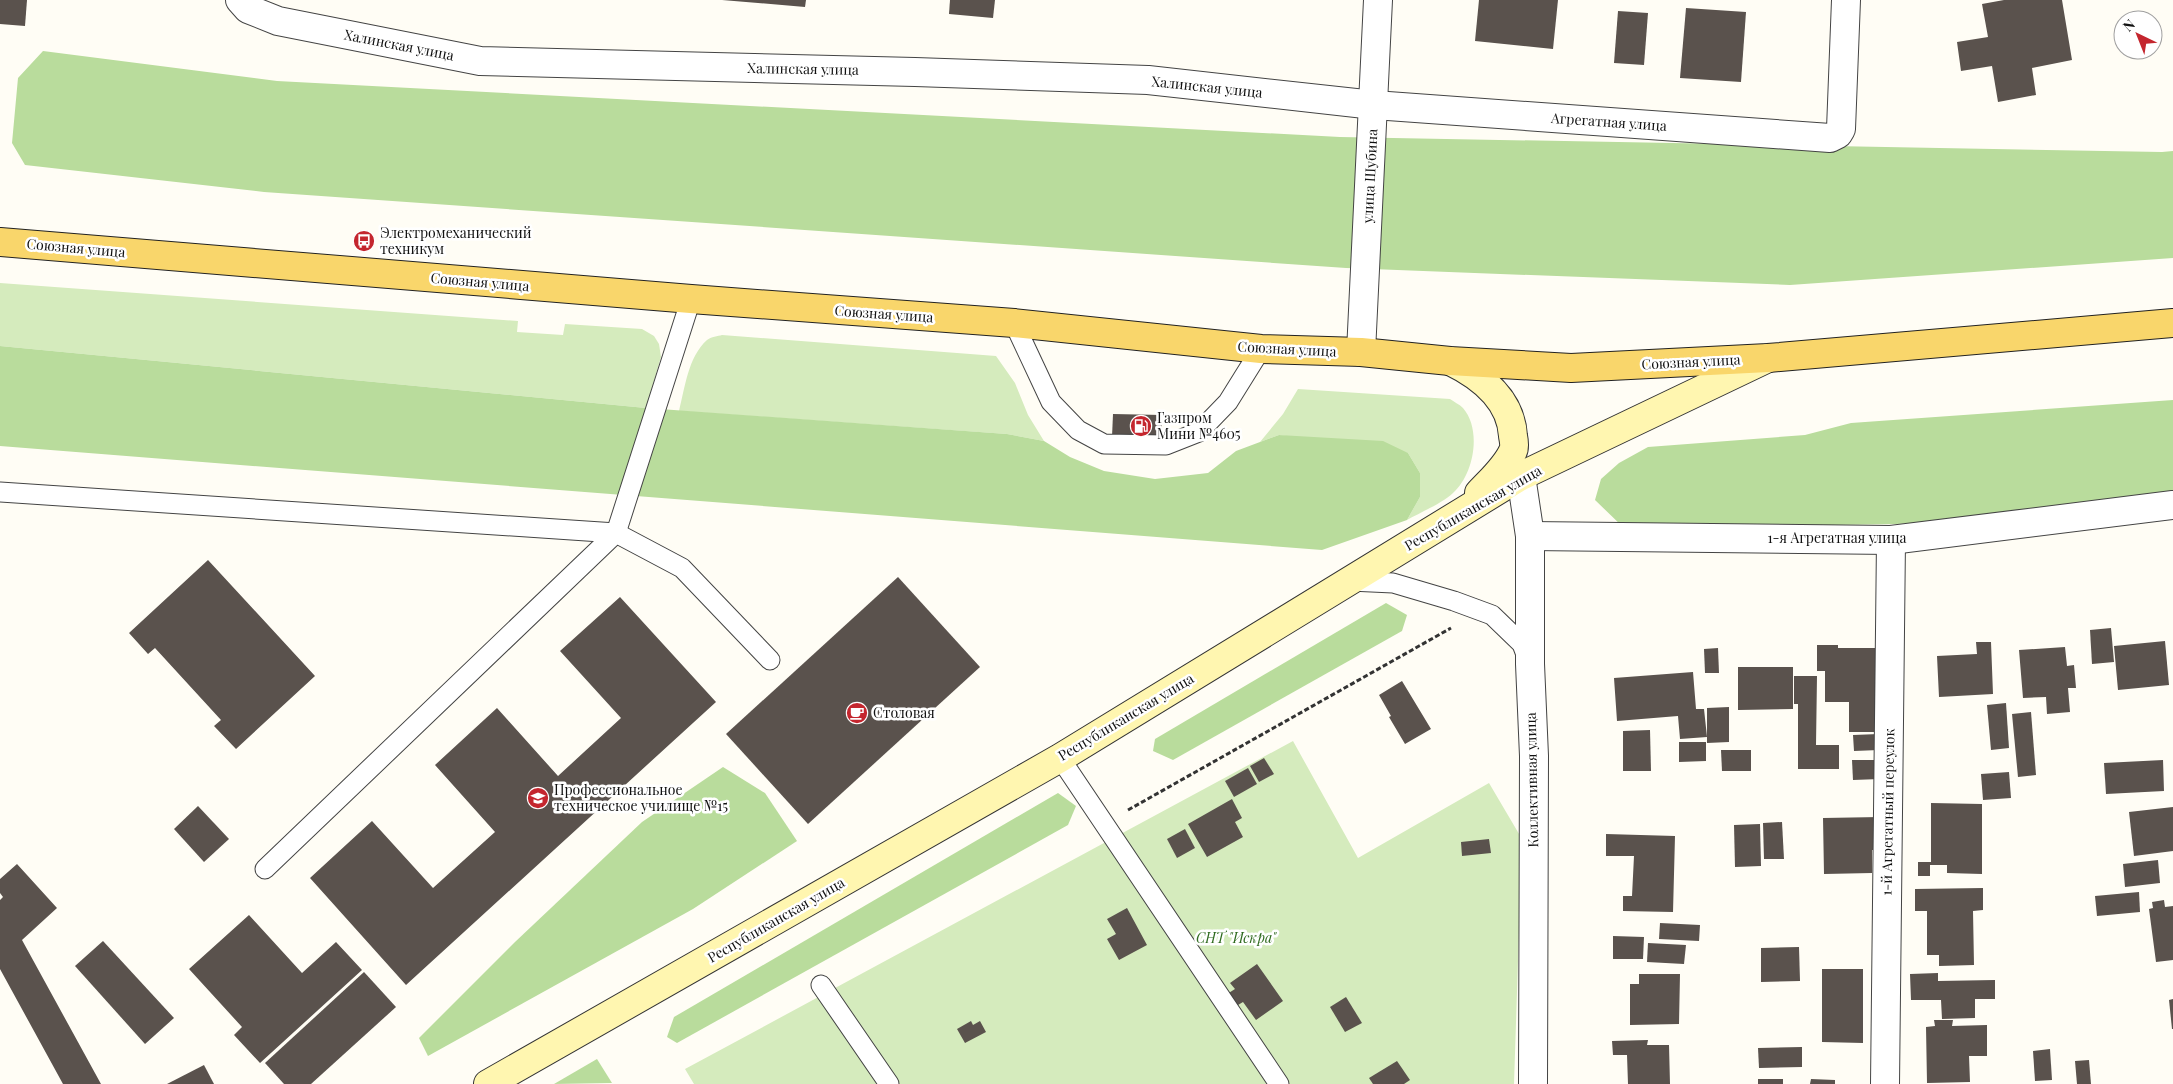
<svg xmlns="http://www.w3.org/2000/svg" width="2173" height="1084" viewBox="0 0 2173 1084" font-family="'Playfair Display',serif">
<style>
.green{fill:#d5ebbd}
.forest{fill:#b9dc9c}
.building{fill:#5a524d}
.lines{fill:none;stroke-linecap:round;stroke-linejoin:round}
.lane-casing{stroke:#444;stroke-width:21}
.street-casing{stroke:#444;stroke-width:30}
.secondary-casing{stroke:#333;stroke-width:30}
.primary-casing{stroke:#222;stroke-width:30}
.path{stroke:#333;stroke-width:3;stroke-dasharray:5 2.5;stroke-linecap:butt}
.lane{stroke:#fff;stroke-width:19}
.street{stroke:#fff;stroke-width:28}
.secondary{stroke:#fff6b0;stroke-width:28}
.primary{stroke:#f9d66b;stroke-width:28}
.labels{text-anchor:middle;stroke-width:5;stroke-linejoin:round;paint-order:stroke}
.street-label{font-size:14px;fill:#111;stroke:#fff}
.poi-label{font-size:14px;fill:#111;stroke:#fff;text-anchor:start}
.park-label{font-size:14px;font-style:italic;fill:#2f6b1f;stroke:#fff}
</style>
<rect width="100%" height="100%" fill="#fffdf5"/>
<g class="green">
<polygon points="0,283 518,321 517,332 563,335 565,324 642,329 654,336 659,344 661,357 646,408 0,346"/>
<path d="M 722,335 L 996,356 L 1015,383 L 1028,415 L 1044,441 L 1007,434 L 679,411 C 685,388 688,357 707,340 C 711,337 718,336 722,335 Z"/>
<path d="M 1298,389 L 1450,399 C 1454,402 1459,404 1463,408 C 1482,430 1474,474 1453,493 C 1441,504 1421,512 1407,520 L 1420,497 L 1420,473 L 1408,453 L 1279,435 L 1260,442 L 1283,414 Z"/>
<polygon points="1293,741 1358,858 1489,783 1522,839 1514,1084 694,1084 685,1069"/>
</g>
<g class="forest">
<polygon points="43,51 277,81 1340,137 2162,152 2173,151 2173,258 1790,285 1346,268 264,192 25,165 12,143 18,78"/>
<polygon points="0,346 646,408 1007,434 1044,441 1070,457 1104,471 1155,479 1208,473 1236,451 1279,435 1383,441 1408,453 1420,473 1420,497 1407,520 1322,550 0,446"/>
<polygon points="2173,400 2173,511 1896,524 1624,528 1595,500 1601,479 1619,463 1648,447 1805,435 1851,423"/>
<polygon points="1386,603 1407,615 1402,631 1173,760 1153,751 1155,739"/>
<polygon points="723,767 765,793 797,841 693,909 428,1056 419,1038 515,942 642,822"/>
<polygon points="1058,793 1076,806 1068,825 677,1043 667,1037 674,1017"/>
<polygon points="597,1059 612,1083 554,1084"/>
</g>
<g class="building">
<polygon points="0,0 27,0 25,26 0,24"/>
<polygon points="722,0 806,0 805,7"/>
<polygon points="950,0 995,0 993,18 949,14"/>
<polygon points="1479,0 1558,0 1553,49 1475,41"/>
<polygon points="2004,0 2062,0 2072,60 2032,68 2036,95 1998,102 1992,66 1961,71 1957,42 1988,37 1982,4"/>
<polygon points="1686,8 1746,12 1741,82 1680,78"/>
<polygon points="1618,11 1648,13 1644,65 1614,63"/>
<polygon points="1113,414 1162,415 1162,438 1112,437"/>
<polygon points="208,560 315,676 236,749 214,726 221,720 155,648 148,654 129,633"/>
<polygon points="898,577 980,667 808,824 726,734"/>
<polygon points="620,597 716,702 406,985 310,878 372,821 433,888 495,832 435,765 497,708 558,776 621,718 560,651"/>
<polygon points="2111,628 2114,662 2092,664 2090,630"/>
<polygon points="2165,641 2169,685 2118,690 2114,646"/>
<polygon points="1976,642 1991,642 1993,694 1939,697 1937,656 1977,654"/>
<polygon points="1817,645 1838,645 1838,648 1880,648 1884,732 1849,732 1849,702 1825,702 1825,671 1817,671"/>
<polygon points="2065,647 2067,666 2074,665 2076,688 2068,688 2070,712 2047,714 2046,697 2023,698 2019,650"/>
<polygon points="1718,648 1719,673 1705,673 1704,649"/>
<polygon points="1738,667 1793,667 1793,709 1738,710"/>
<polygon points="1693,672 1696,709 1704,709 1707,737 1680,739 1678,716 1617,721 1614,678"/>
<polygon points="1794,676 1817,676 1816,745 1839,745 1839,769 1798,769 1798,704 1794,704"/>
<polygon points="1402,681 1431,729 1405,744 1389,717 1391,716 1379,695"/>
<polygon points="2006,703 2009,748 1991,750 1987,705"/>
<polygon points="1729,707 1729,742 1707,743 1707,708"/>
<polygon points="2031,712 2036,775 2018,777 2012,714"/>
<polygon points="1650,730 1651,771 1623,771 1623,731"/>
<polygon points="1879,734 1879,750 1854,751 1853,735"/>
<polygon points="1679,742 1706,742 1706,761 1679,762"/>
<polygon points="1721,750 1751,750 1751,771 1722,771"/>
<polygon points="1264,758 1274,774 1259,782 1250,766"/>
<polygon points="1852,760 1879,760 1880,779 1853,780"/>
<polygon points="2163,760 2164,791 2106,794 2104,763"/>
<polygon points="1248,768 1257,784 1234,797 1225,781"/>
<polygon points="2009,772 2011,798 1983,800 1981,774"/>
<polygon points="1232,799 1242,818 1235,822 1243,837 1207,857 1188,824"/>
<polygon points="1931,803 1982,804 1982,874 1947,873 1947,865 1930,865 1930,876 1918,876 1918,862 1931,862"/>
<polygon points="198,806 229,839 204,862 174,829"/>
<polygon points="2173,807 2173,851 2134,856 2129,812"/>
<polygon points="1880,817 1881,850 1872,850 1872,873 1824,874 1823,818"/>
<polygon points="1782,822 1784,859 1764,859 1763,823"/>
<polygon points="1760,824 1761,866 1735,867 1734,825"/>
<polygon points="1185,829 1195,848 1177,858 1167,839"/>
<polygon points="1606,834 1675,836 1673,912 1623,911 1623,896 1632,896 1634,856 1606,856"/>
<polygon points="1489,839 1491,853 1462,856 1461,842"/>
<polygon points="2158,860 2160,883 2125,887 2123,864"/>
<polygon points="17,864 57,908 22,940 101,1084 63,1084 0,969 0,900 3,897 0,893 0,879"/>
<polygon points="1983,888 1983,910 1973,911 1974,965 1939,966 1939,955 1927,955 1927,911 1915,911 1915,889"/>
<polygon points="2139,892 2140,912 2097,916 2095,896"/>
<polygon points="2164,900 2165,907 2173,906 2173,960 2156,962 2149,909 2153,908 2152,902"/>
<polygon points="1127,908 1147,945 1119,960 1107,939 1116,934 1107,919"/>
<polygon points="249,915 302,973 336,942 362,970 260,1063 234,1035 242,1027 189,969"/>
<polygon points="1660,923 1700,925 1699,941 1659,939"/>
<polygon points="1613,936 1644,937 1643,959 1613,959"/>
<polygon points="103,941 174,1018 145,1044 75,966"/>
<polygon points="1648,943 1686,945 1684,964 1647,962"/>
<polygon points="1799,947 1800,981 1761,982 1761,948"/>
<polygon points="1257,964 1283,1001 1256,1020 1243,1002 1233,1008 1224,996 1235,989 1230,983"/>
<polygon points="1822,969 1863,969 1863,1043 1822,1042"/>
<polygon points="364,972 396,1007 311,1084 284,1084 265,1063"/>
<polygon points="1938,973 1938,981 1995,980 1995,999 1975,999 1975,1018 1942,1019 1941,1000 1911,1000 1910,974"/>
<polygon points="1639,974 1680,974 1679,1024 1630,1025 1630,984 1639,984"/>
<polygon points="1346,997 1362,1023 1345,1032 1330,1007"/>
<polygon points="2173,999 2173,1029 2172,1029 2169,1000"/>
<polygon points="1934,1020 1953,1020 1952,1026 1987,1025 1987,1056 1969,1056 1970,1082 1927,1083 1926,1027 1935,1026"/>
<polygon points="971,1021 973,1025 980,1021 986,1032 965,1043 957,1029"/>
<polygon points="1648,1040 1647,1045 1669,1045 1670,1084 1628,1084 1627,1055 1613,1055 1612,1041"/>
<polygon points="1802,1047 1802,1067 1759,1068 1758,1048"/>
<polygon points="2050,1049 2052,1080 2035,1081 2033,1051"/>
<polygon points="2089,1060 2091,1084 2077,1084 2075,1061"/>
<polygon points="1397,1061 1410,1080 1404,1084 1373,1084 1369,1078"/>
<polygon points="204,1065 214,1084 167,1084"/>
<rect x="1758" y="1079" width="25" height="5"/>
<polygon points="1811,1079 1835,1080 1835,1084 1810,1084"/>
</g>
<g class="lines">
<g class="lane-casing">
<g id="lane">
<polyline points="1014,323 1051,402 1078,430 1104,444 1166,445 1199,432 1228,402 1261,349"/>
<polyline points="0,492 616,533 691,299"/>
<polyline points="1350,581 1393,583 1454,601 1492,615 1522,644 1528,660"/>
<polyline points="1060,758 1279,1084"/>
<polyline points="265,869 616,533 682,568 770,660"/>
<polyline points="821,985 889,1084"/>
</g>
</g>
<g class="street-casing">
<g id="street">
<polyline points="240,0 248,9 278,21 480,61 915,72 1148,80 1374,105 1830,138 1838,134 1841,129 1846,0"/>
<polyline points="1361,352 1378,0"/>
<polyline points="1521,476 1530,536 1530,664 1534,756 1533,1084"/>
<polyline points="1530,536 1891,540 2173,505"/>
<polyline points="1885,1084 1891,540"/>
</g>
</g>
<g class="secondary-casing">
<g id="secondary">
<path d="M 1450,361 C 1481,376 1511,399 1513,436 C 1514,441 1515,447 1513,451 C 1506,467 1491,480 1479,493"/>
<polyline points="488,1084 1060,758 1521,476 1768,358"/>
</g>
</g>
<g class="primary-casing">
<polyline id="primary" points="0,242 691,299 1014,323 1261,349 1361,352 1450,361 1571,368 1768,358 2173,323"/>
</g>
<polyline class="path" points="1128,810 1451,628"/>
<use href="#lane" class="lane"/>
<use href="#street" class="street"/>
<use href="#secondary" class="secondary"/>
<use href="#primary" class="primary"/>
</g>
<defs>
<g id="bus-disc" transform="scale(1.125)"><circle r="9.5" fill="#c4262e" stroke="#fff"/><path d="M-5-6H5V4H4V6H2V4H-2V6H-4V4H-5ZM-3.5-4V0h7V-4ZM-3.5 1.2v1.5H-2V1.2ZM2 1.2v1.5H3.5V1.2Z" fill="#fff"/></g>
<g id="fuel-disc" transform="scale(1.125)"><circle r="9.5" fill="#c4262e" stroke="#fff"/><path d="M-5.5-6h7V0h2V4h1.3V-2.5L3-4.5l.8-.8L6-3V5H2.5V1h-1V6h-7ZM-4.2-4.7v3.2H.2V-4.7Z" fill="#fff"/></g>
<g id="cafe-disc" transform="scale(1.125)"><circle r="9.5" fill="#c4262e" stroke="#fff"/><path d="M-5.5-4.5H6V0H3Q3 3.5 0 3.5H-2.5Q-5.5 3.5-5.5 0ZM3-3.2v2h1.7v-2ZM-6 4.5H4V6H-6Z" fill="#fff"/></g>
<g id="university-disc" transform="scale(1.125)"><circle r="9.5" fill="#c4262e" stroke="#fff"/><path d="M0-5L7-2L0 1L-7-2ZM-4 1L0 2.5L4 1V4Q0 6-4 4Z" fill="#fff"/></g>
</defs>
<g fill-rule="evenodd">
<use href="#bus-disc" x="364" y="241"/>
<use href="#fuel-disc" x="1141" y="426"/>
<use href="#cafe-disc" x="857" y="713"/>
<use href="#university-disc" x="538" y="798"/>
</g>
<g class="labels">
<g class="street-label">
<text transform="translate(399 45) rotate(11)" y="5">Халинская улица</text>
<text transform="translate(803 69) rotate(1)" y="5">Халинская улица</text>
<text transform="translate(1207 87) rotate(6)" y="5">Халинская улица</text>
<text transform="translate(1609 122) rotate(4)" y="5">Агрегатная улица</text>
<text transform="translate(1370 176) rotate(-87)" y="5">улица Шубина</text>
<text transform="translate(76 248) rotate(5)" y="5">Союзная улица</text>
<text transform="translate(480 282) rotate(5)" y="5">Союзная улица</text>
<text transform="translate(884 314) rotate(4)" y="5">Союзная улица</text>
<text transform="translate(1287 349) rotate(3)" y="5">Союзная улица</text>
<text transform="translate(1691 362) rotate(-3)" y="5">Союзная улица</text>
<text transform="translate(1473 508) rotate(-30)" y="5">Республиканская улица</text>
<text x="1837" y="543">1-я Агрегатная улица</text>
<text transform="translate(1126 717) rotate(-31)" y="5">Республиканская улица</text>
<text transform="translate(1532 780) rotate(-91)" y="5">Коллективная улица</text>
<text transform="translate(1888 812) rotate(-89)" y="5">1-й Агрегатный переулок</text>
<text transform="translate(776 920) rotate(-30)" y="5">Республиканская улица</text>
</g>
<g class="poi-label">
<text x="380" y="238">Электромеханический<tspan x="380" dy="16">техникум</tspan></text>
<text x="1157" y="423">Газпром<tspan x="1157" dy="16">Мини №4605</tspan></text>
<text x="873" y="718">Столовая</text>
<text x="554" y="795">Профессиональное<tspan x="554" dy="16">техническое училище №15</tspan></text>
</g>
<g class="park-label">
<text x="1236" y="943">СНТ "Искра"</text>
</g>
</g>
<g transform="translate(2138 35) rotate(317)"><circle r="24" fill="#ffffff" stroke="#a0a0a0"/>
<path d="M0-4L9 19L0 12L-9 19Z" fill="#c4262e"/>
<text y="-8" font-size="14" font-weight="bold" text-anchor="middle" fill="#111111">N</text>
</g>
</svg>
